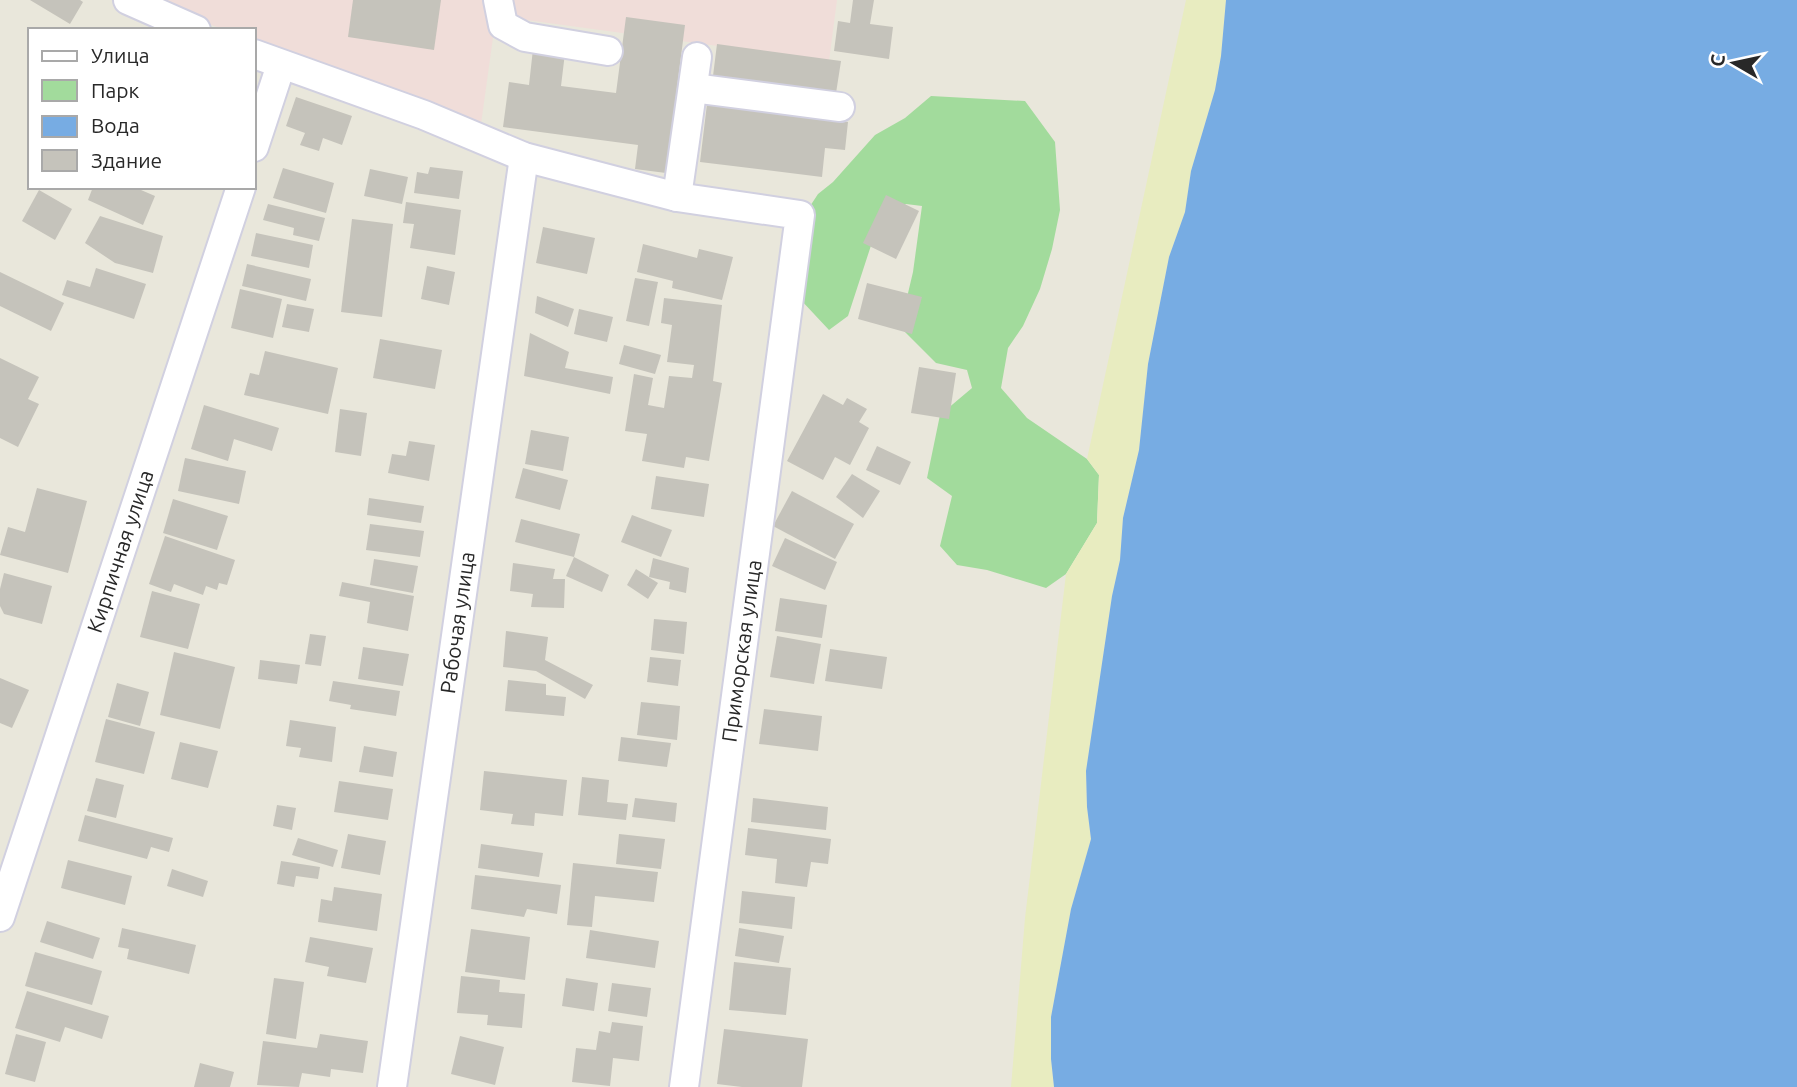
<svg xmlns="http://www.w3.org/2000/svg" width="1797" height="1087" viewBox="0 0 1797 1087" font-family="Ubuntu,sans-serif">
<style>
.medical{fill:#f0ddd9}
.green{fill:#a2db9c}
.sand{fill:#e8ecc0}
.water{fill:#77ace3}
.building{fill:#c5c3bb}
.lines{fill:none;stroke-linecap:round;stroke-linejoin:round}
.minor-casing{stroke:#d1d0e0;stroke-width:32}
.minor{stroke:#fff;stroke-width:28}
.labels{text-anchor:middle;stroke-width:5;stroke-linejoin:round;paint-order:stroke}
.street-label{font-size:21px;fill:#282828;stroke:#fff}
</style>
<rect width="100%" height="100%" fill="#e9e7db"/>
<polygon class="medical" points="150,0 837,0 829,61 496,16 481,124 254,40 254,30 225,30 157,5"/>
<polygon class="green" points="931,96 1025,101 1055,142 1060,210 1052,249 1040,289 1023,326 1008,348 1001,388 1027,418 1087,459 1099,475 1097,523 1066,574 1046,588 987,570 957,565 940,546 952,496 927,478 940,415 972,388 967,370 936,363 900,327 913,272 922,206 906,204 878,224 848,316 829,330 800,299 799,223 818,194 833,182 875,135 905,118"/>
<polygon class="sand" points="1186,0 1226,0 1221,56 1215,90 1191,171 1185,212 1169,257 1148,364 1139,450 1123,518 1120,560 1112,596 1086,771 1087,807 1091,839 1071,909 1051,1017 1051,1059 1054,1087 1011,1087 1025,918 1066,574 1097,523 1099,475 1087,459"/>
<polygon class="water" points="1226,0 1797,0 1797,1087 1054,1087 1051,1059 1051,1017 1071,909 1091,839 1087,807 1086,771 1112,596 1120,560 1123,518 1139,450 1148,364 1169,257 1185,212 1191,171 1215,90 1221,56"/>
<g class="building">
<polygon points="30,0 80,0 83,2 70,24"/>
<polygon points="353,0 441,0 434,50 348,37"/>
<polygon points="853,0 874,0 870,24 893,27 889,59 834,51 838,21 850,23"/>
<polygon points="626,17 685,25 666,173 635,169 638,145 503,127 509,82 529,85 533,49 565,53 561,86 616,93"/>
<polygon points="717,44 841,61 836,93 713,76"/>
<polygon points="296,97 352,116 342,145 323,138 319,151 300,145 305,133 286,126"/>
<polygon points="707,104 848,122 845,150 825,148 822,177 700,162"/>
<polygon points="430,167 463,171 459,199 414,193 417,172 428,174"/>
<polygon points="283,168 334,183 326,213 273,198"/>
<polygon points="370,169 408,177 402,204 364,196"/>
<polygon points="93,187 134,187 155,196 143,225 88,200"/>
<polygon points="39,190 72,209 55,240 22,221"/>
<polygon points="886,195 919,211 896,259 863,243"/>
<polygon points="406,202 461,210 455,255 410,248 414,224 403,223"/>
<polygon points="268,204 325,218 319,241 293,235 294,228 263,220"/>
<polygon points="100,216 163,236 153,273 115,263 85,243"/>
<polygon points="352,219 393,224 382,317 341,312"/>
<polygon points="543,227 595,238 587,274 536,263"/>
<polygon points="256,233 313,245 309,268 251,256"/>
<polygon points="643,244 697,258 699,249 733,257 722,300 672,288 673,281 637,272"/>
<polygon points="247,264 311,279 306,301 242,286"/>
<polygon points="427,266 455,272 449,305 421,299"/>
<polygon points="96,268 146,284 134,319 62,295 67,280 90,287"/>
<polygon points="0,272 64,303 51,331 0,306"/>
<polygon points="635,278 658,282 649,326 626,321"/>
<polygon points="867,283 922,297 912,334 858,319"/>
<polygon points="240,289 282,299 273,338 231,328"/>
<polygon points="537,296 574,309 568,327 535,313"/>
<polygon points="664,298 722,305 713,381 722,383 709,461 686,457 684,468 642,461 647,434 625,431 634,374 653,378 648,405 664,408 669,376 692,378 694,365 667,362 672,325 661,323"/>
<polygon points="287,304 314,309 309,332 282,327"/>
<polygon points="579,309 613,317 607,342 574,334"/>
<polygon points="530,333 569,352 565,368 613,377 610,394 524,376"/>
<polygon points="380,339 442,350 435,389 373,378"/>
<polygon points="624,345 661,355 655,374 619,364"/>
<polygon points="265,351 338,368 328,414 244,395 250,373 259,375"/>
<polygon points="0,358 39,377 28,399 39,404 18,447 0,438"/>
<polygon points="919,367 956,373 949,419 911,413"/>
<polygon points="823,394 843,405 847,398 867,409 859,422 869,428 850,465 835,457 823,480 787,461"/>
<polygon points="204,405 279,428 272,451 234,439 228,461 191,449"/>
<polygon points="340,409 367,413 361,456 335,452"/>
<polygon points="531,430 569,437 563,471 525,464"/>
<polygon points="409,441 435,445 429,481 388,473 392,454 406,456"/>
<polygon points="877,446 911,462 900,485 866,470"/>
<polygon points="185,458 246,471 239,504 178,491"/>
<polygon points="523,468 568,480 560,510 515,498"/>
<polygon points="852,474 880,491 863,518 836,497"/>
<polygon points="656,476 709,484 704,517 651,509"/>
<polygon points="37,488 87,501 68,573 0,555 8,527 25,532"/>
<polygon points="792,491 854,524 835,559 773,526"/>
<polygon points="369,498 424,506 421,523 367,515"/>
<polygon points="173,499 228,516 217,550 163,533"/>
<polygon points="632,515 672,530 661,557 621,542"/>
<polygon points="521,519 580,534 574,557 515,542"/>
<polygon points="370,524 424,531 420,557 366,550"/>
<polygon points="165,536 235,560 227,585 219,583 217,590 206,586 203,595 174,584 171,592 149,584"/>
<polygon points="785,538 837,562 825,590 772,566"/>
<polygon points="574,557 609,575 602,592 566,576"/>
<polygon points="653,558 689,568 686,593 669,589 670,582 649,577"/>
<polygon points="374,559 418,566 413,593 370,585"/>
<polygon points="513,563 555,569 553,579 565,579 564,608 531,607 533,594 510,591"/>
<polygon points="636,569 658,583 648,599 627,585"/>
<polygon points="4,573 52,586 42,624 4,614 0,606 0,589"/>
<polygon points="342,582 414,596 408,631 367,623 370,602 339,596"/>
<polygon points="152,591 200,604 188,649 140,637"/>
<polygon points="780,598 827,605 822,638 775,631"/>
<polygon points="654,619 687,622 684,654 651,650"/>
<polygon points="506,631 548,637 545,660 593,685 585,699 536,671 503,667"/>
<polygon points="310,634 326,636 321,666 305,664"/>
<polygon points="777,636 821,644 814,684 770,677"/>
<polygon points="363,647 409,654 403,686 358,679"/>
<polygon points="830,649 887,657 882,689 825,681"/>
<polygon points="174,652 235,667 220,729 160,715"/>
<polygon points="650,657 681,660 678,686 647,682"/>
<polygon points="260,660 300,665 297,684 258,679"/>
<polygon points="0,678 29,690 12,728 0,723"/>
<polygon points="508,680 546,684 546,695 566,697 564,716 505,711"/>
<polygon points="333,681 400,691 396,716 350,709 351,705 329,701"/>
<polygon points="117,683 149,692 140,726 108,717"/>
<polygon points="641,702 680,706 677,740 637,735"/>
<polygon points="764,709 822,716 818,751 759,744"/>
<polygon points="106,719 155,732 144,774 95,762"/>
<polygon points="290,720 336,727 332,762 299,757 301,748 286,746"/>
<polygon points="621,737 671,743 667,767 618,761"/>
<polygon points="180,742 218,751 208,788 171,779"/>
<polygon points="364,746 397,752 393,777 359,772"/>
<polygon points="484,771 567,780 563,816 535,813 534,826 511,824 513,814 480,810"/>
<polygon points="582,777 609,780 607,802 628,804 626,820 578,815"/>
<polygon points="96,778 124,785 116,818 87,811"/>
<polygon points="339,781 393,789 388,820 334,812"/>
<polygon points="635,798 677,803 675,822 632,817"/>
<polygon points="753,798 828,807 826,830 751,822"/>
<polygon points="277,805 296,808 292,830 273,826"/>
<polygon points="85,815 173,838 169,852 151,847 147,859 78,841"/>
<polygon points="748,828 831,839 828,864 811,862 807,887 775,883 777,859 745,855"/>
<polygon points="348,834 386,841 380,875 341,868"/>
<polygon points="619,834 665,839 661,869 616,864"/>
<polygon points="298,838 338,850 333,867 292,855"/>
<polygon points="481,844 543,853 539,877 478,868"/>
<polygon points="68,860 132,876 125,905 61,888"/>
<polygon points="281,861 320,867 318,879 296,876 294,887 277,884"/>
<polygon points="573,863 658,872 654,902 595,896 592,927 567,925"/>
<polygon points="172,869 208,881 203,897 167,886"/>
<polygon points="475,875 561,885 557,914 527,909 524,917 471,909"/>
<polygon points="334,887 382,894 377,931 318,922 321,899 332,901"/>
<polygon points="742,891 795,897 792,929 739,923"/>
<polygon points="47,921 100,938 93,959 40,942"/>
<polygon points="122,928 196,945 189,974 127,959 129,949 118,947"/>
<polygon points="739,928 784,936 779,963 735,956"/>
<polygon points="471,929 530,937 525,980 465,972"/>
<polygon points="590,930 659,941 655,968 586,958"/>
<polygon points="310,937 373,948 366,983 327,976 329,967 305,962"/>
<polygon points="35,952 102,971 92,1005 25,986"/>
<polygon points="734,962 791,968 786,1015 729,1010"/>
<polygon points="461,976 500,980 499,992 525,994 522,1028 487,1025 488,1015 457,1013"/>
<polygon points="274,978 304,982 296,1039 266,1034"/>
<polygon points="566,978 598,983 594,1011 562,1006"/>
<polygon points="612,983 651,988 647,1017 608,1011"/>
<polygon points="27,991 109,1016 102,1039 65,1027 60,1042 15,1028"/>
<polygon points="612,1022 643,1026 639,1061 613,1058 610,1086 572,1082 576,1048 596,1050 599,1031 610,1033"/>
<polygon points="724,1029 808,1039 802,1087 742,1087 717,1084"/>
<polygon points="16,1034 46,1042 35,1082 5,1074"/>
<polygon points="320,1034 368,1041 363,1073 331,1069 330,1077 302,1073 299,1087 257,1085 263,1041 317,1048"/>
<polygon points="460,1036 504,1047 495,1085 451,1074"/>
<polygon points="200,1063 234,1072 230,1087 194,1087"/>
</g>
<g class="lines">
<g class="minor-casing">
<g id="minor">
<polyline points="128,0 196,30"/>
<polyline points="498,0 503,25 525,37 608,51"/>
<polyline points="254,54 424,115 524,157 677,197 800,215 684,1087"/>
<polyline points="693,88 840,107"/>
<polyline points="254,147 281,65"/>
<polyline points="677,197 697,57"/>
<path id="s1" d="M 0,917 L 241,187"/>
<path id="s2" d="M 392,1087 L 524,157"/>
</g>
</g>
<use href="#minor" class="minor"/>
</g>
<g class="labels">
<g class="street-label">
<text dy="7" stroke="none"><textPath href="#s1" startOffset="385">Кирпичная улица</textPath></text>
<text dy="7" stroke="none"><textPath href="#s2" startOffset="469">Рабочая улица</textPath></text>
<text transform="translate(742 651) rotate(-82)" y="7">Приморская улица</text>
</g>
</g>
<rect x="28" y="28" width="228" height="161" fill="#ffffff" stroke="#a9a9a9" stroke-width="2"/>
<rect x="42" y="51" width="35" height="10" fill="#ffffff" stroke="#a9a9a9" stroke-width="2"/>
<text x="91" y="63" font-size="21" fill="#282828">Улица</text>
<rect x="42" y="80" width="35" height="21" fill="#a2db9c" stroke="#a9a9a9" stroke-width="2"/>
<text x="91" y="98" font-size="21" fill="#282828">Парк</text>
<rect x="42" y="116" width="35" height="21" fill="#77ace3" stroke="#a9a9a9" stroke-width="2"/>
<text x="91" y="133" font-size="21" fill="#282828">Вода</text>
<rect x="42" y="150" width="35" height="21" fill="#c5c3bb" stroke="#a9a9a9" stroke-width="2"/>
<text x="91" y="168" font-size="21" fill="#282828">Здание</text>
<g transform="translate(1734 63) rotate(279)" stroke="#ffffff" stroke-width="5" paint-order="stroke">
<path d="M0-5L12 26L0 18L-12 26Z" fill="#282828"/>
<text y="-10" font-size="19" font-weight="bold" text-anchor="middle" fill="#282828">С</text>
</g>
</svg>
